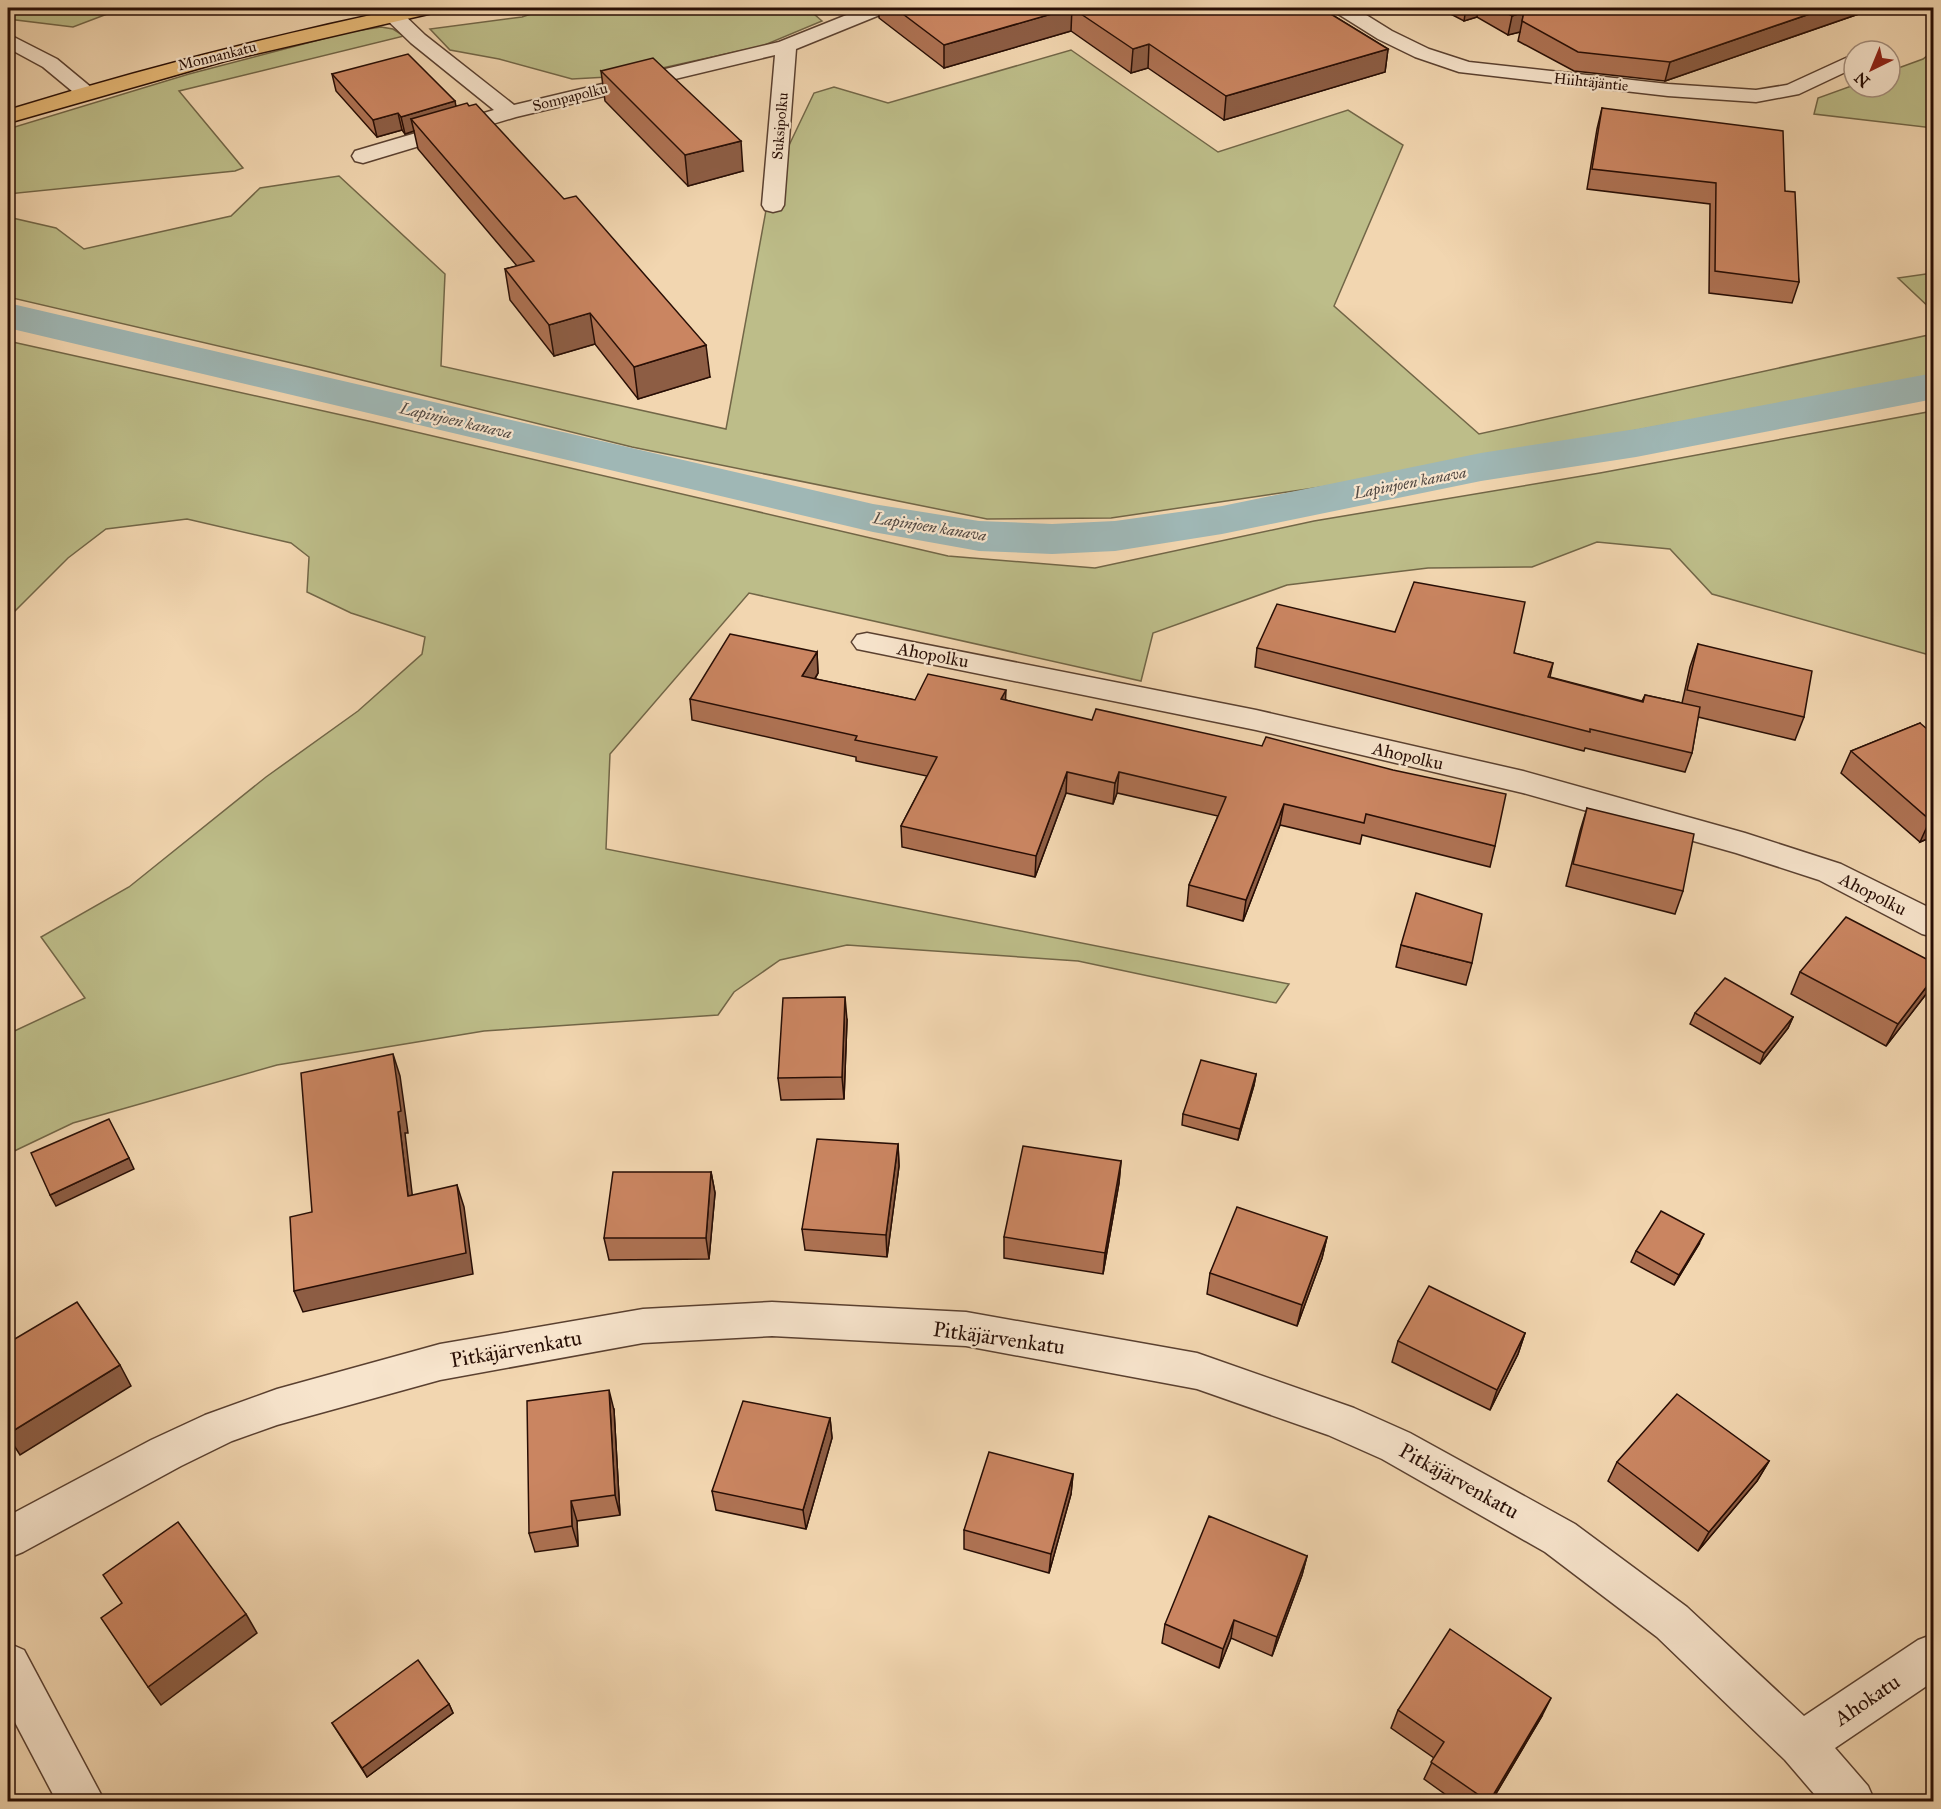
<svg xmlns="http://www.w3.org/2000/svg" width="1941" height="1809" viewBox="0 0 1941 1809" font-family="'IM FELL Great Primer',serif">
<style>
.green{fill:#bdbd89;stroke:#726647;stroke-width:1.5}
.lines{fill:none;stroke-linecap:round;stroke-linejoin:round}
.canal{fill:#9fb7b5;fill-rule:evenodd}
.minor-casing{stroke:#5a4030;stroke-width:3}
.major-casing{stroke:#280e05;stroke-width:3}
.minor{fill:#f7e4cc;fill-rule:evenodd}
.major{fill:#e9bb78;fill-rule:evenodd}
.wall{fill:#ae7253;stroke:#280e05;stroke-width:1.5}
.shaded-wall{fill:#8d5d44;stroke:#280e05;stroke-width:1.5}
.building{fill:#ca8561;stroke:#280e05;stroke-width:1.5}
.labels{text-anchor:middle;stroke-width:4.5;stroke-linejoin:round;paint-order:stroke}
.far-street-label{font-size:15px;fill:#280e05;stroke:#f7e4cc}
.far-water-label{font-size:16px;font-style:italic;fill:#524943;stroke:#f7e4cc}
.street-label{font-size:18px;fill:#280e05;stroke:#f7e4cc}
.near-street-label{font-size:21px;fill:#280e05;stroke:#f7e4cc}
</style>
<rect width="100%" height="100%" fill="#f2d6b0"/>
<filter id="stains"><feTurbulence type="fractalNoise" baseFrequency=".00333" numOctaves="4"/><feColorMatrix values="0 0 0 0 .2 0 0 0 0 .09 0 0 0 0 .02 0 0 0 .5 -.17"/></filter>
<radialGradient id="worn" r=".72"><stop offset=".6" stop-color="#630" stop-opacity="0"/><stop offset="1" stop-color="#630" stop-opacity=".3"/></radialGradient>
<g class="green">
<polygon points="8,8 123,8 73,27 8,19"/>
<polygon points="549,8 807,8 822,21 762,46 626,76 572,79 499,59 450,50 430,29 522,17"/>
<polygon points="381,27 393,29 404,36 179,91 243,168 235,171 8,194 8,129 189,74 349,32"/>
<polygon points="1071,50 1218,152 1348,110 1403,145 1334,306 1479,434 1933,334 1934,376 1342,484 1111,518 987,519 632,447 309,367 8,297 8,217 56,228 84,249 231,216 260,188 339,176 445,274 441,366 726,429 771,183 814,93 834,87 888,103"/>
<polygon points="1933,51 1933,128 1814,114 1818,98 1854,85 1854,87 1890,87 1890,71 1923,59"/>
<polygon points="1933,273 1934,273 1933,311 1898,278"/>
<polygon points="8,341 373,422 948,556 1095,568 1314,521 1600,473 1933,411 1933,656 1712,594 1670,549 1597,542 1532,567 1428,568 1287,585 1153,633 1141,681 749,593 610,754 606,849 1289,984 1276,1003 1078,961 847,945 780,960 734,992 718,1015 484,1031 277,1065 73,1123 8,1154 8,1034 85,998 41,937 129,887 266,777 358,711 422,654 425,637 351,613 307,592 309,557 291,543 187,519 106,529 68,558 8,618"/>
</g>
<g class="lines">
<polygon class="canal" points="8,303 873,504 979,521 1052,524 1115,521 1222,506 1481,453 1636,429 1934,373 1934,399 1636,457 1481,481 1222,534 1115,551 1052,554 979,551 873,532 8,328"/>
<g class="minor-casing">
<g id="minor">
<polygon points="864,8 890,8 887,12 796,49 784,205 781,210 773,212 765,210 762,205 775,55 516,117 363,163 355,161 352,156 355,151 494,110 411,43 386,19 383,15 386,11 400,11 425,35 514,105 779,42"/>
<polygon points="1332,8 1355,8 1392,31 1429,49 1469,62 1668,84 1756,90 1787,85 1848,57 1854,58 1854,68 1799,94 1756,102 1668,96 1459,72 1415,57 1378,39 1335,12"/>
<polygon points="8,34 57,59 92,88 96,92 92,96 85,98 78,96 43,67 8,48"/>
<polygon points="867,633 1256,710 1523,771 1745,833 1841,864 1934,910 1934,937 1922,934 1819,880 1736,853 1523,793 1256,730 857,649 852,642 857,635"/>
<polygon points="772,1302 966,1312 1197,1353 1354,1408 1410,1433 1575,1524 1687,1607 1804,1716 1918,1640 1934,1634 1934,1681 1835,1748 1868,1786 1875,1802 1821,1802 1785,1760 1657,1637 1545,1552 1382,1459 1328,1435 1197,1389 966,1346 772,1336 643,1343 440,1380 277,1425 232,1441 181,1466 23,1552 8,1558 8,1516 151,1440 205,1415 277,1389 440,1344 643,1309"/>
<polygon points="8,1643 24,1650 105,1802 57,1802 8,1709"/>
</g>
</g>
<g class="major-casing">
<path id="major" d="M 404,8 L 440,8 L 437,12 L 225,61 L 8,123 L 8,110 C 138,70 270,36 404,8 Z"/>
</g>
<use href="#minor" class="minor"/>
<use href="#major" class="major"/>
</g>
<g class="wall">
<polygon points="879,8 1321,8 1388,49 1385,72 1224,120 1148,68 1131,73 1071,31 944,68 879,18"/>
<polygon points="1439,8 1876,8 1665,81 1574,71 1518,41 1520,32 1508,35 1477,17 1464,21"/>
<polygon points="601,71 743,171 688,186 605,101"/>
<polygon points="332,74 456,106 710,377 638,399 595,344 554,356 510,300 505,269 517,266 418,149 414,131 405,134 402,130 377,137 336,91"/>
<polygon points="1602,108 1785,191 1799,282 1792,303 1709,293 1710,204 1587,189 1597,129"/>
<polygon points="1395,632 1514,653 1553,663 1550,677 1642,701 1645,695 1682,703 1690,667 1698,644 1804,717 1795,740 1698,717 1692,753 1685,772 1585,748 1584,751 1255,667 1257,648"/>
<polygon points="817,652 818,673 815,679 915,700 1006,700 1495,846 1490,867 1362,835 1360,844 1280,825 1243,921 1187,906 1189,885 1218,816 1117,793 1113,804 1066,793 1035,877 902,847 901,826 927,776 856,761 856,757 692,720 690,699"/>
<polygon points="1920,723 1934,836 1920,842 1841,773 1851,751"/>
<polygon points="1587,808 1683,891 1675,914 1566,886 1580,831"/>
<polygon points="1401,945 1472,963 1466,985 1396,967"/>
<polygon points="1800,972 1930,989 1886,1046 1791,994"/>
<polygon points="1695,1013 1793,1017 1788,1028 1760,1064 1690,1024"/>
<polygon points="847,1020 844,1099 781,1100 778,1078"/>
<polygon points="1256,1074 1254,1085 1238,1140 1182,1125 1183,1114"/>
<polygon points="898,1144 899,1166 887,1257 805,1250 802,1229"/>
<polygon points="1121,1161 1119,1183 1103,1274 1004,1258 1004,1237"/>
<polygon points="711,1172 715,1193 709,1259 609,1260 604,1238"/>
<polygon points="1327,1237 1322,1258 1297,1326 1207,1294 1210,1273"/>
<polygon points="1699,1244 1674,1285 1631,1262 1636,1251"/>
<polygon points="1525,1333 1518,1354 1490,1410 1392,1362 1398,1341"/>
<polygon points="614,1410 620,1515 577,1521 578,1546 535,1552 529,1533"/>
<polygon points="830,1418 832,1438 806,1529 716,1510 712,1491"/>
<polygon points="1769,1461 1757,1481 1698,1551 1608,1481 1617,1462"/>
<polygon points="1073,1474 1071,1494 1049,1573 964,1549 964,1530"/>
<polygon points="1307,1556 1302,1575 1272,1656 1231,1638 1219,1668 1162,1643 1165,1624"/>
<polygon points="449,1704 453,1713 367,1777 332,1723"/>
<polygon points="1398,1710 1542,1716 1491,1802 1456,1802 1424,1779 1434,1758 1391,1728"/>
</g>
<g class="shaded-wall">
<polygon points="1072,8 1071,31 944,68 944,45"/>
<polygon points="1466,8 1478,8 1477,17 1464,21"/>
<polygon points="1827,8 1876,8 1665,81 1670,62"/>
<polygon points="1524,12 1520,32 1508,35 1512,16"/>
<polygon points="1149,44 1148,68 1131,73 1133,49"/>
<polygon points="1388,49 1385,72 1224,120 1226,96"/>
<polygon points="455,101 458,118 411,119 414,131 405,134 401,117"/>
<polygon points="398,113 402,130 377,137 373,120"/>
<polygon points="741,141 743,171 688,186 685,155"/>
<polygon points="590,313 595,344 554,356 549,325"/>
<polygon points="706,345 710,377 638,399 634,367"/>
<polygon points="817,652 818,673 804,697 802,676"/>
<polygon points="1006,690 1005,711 1001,699"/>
<polygon points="1067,772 1066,793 1035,877 1036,856"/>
<polygon points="1119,772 1117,793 1113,804 1115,783"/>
<polygon points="1284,804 1280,825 1243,921 1246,900"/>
<polygon points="1934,818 1934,836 1920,842 1930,820"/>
<polygon points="1934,977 1934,982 1930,989 1886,1046 1898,1024"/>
<polygon points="845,997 847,1020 844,1099 842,1077"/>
<polygon points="1793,1017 1788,1028 1760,1064 1764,1053"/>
<polygon points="393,1054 400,1076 408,1133 405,1133 415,1218 408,1196 398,1112"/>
<polygon points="1256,1074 1254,1085 1238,1140 1240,1129"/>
<polygon points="898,1144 899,1166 887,1257 886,1235"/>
<polygon points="129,1158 134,1169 56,1206 50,1195"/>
<polygon points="1121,1161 1119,1183 1103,1274 1105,1253"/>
<polygon points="711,1172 715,1193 709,1259 706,1238"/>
<polygon points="457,1185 464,1207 473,1274 303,1312 294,1291"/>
<polygon points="1704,1234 1699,1244 1674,1285 1679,1275"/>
<polygon points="1327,1237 1322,1258 1297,1326 1302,1305"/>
<polygon points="1525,1333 1518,1354 1490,1410 1497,1390"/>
<polygon points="120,1365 131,1386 20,1455 8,1436 8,1434"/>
<polygon points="609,1390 614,1410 620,1515 615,1495"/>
<polygon points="830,1418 832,1438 806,1529 803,1510"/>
<polygon points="1769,1461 1757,1481 1698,1551 1709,1532"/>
<polygon points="1073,1474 1071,1494 1049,1573 1051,1554"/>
<polygon points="571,1501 577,1521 578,1546 572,1526"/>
<polygon points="1307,1556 1302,1575 1272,1656 1277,1637"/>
<polygon points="246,1614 257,1633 161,1705 148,1687"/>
<polygon points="1234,1620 1231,1638 1219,1668 1223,1649"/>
<polygon points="1551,1698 1542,1716 1491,1802 1489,1802"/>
<polygon points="449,1704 453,1713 367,1777 362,1768"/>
</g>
<g class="building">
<polygon points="895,8 1321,8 1388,49 1226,96 1149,44 1133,49 1072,8 944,45"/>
<polygon points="1497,8 1827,8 1670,62 1578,52 1522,21 1524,12 1512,16"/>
<polygon points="408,54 455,101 401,117 398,113 373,120 332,74"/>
<polygon points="653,58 741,141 685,155 601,71"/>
<polygon points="467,103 469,106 476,104 564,199 576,196 706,345 634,367 590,313 549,325 505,269 534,261 411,119"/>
<polygon points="1602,108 1783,131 1785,191 1795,192 1799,282 1715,271 1716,183 1592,169"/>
<polygon points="1414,582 1525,602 1514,653 1553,663 1548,677 1643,702 1645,695 1700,707 1692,753 1590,729 1590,732 1257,648 1277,604 1395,632"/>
<polygon points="730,634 817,652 802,676 915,700 928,674 1006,690 1001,699 1092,720 1096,709 1262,746 1266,737 1393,770 1506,794 1495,846 1366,814 1364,823 1284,804 1246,900 1189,885 1226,797 1119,772 1115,783 1067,772 1036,856 901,826 937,757 855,740 857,736 690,699"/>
<polygon points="1698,644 1812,671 1804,717 1687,690"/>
<polygon points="1920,723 1934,735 1934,818 1930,820 1851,751"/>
<polygon points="1587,808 1694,834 1683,891 1573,864"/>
<polygon points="1416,893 1482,914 1472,963 1401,945"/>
<polygon points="1846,917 1934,963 1934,977 1898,1024 1800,972"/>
<polygon points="1725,978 1793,1017 1764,1053 1695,1013"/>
<polygon points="845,997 842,1077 778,1078 783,998"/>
<polygon points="393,1054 401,1111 398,1112 408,1196 457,1185 466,1253 294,1291 290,1217 312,1212 301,1073"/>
<polygon points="1201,1060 1256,1074 1240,1129 1183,1114"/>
<polygon points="109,1119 129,1158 50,1195 31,1153"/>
<polygon points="817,1139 898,1144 886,1235 802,1229"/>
<polygon points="1023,1146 1121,1161 1105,1253 1004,1237"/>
<polygon points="613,1172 711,1172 706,1238 604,1238"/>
<polygon points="1237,1207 1327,1237 1302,1305 1210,1273"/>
<polygon points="1661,1211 1704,1234 1679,1275 1636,1251"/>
<polygon points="1429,1286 1525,1333 1497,1390 1398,1341"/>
<polygon points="77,1302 120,1365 8,1434 8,1343"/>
<polygon points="609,1390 615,1495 571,1501 572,1526 529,1533 527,1401"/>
<polygon points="1677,1394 1769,1461 1709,1532 1617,1462"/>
<polygon points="743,1401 830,1418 803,1510 712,1491"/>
<polygon points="989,1452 1073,1474 1051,1554 964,1530"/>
<polygon points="1209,1516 1307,1556 1277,1637 1234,1620 1223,1649 1165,1624"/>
<polygon points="178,1522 246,1614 148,1687 101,1618 122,1603 103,1575"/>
<polygon points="1450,1629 1551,1698 1489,1802 1431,1762 1444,1742 1398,1710"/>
<polygon points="418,1660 449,1704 362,1768 332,1723"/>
<polygon points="1687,1798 1693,1802 1686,1802"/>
</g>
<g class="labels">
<g class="far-street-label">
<text transform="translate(217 56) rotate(-14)" y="5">Monnankatu</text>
<text transform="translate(1591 82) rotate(6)" y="5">Hiihtäjäntie</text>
<text transform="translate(570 97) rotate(-14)" y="5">Sompapolku</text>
<text transform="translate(780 126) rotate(-85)" y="5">Suksipolku</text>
</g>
<g class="far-water-label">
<text transform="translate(456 420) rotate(13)" y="6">Lapinjoen kanava</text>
<text transform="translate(1410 482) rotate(-11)" y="6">Lapinjoen kanava</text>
<text transform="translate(930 526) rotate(9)" y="6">Lapinjoen kanava</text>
</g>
<g class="street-label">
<text transform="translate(933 655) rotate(11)" y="6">Ahopolku</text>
<text transform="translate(1408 756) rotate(13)" y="6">Ahopolku</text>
<text transform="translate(1873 894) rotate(27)" y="6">Ahopolku</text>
</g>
<g class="near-street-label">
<text transform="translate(999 1338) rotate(8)" y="7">Pitkäjärvenkatu</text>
<text transform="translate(516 1349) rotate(-10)" y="7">Pitkäjärvenkatu</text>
<text transform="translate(1459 1481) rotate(29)" y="7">Pitkäjärvenkatu</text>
<text transform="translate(1867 1700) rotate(-34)" y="7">Ahokatu</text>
</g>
</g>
<rect width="1941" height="1809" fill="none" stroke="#f2d6b0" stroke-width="30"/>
<rect x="9" y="9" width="1923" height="1791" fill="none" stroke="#280e05" stroke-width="3"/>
<rect x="15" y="15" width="1911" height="1779" fill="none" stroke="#280e05" stroke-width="1.5"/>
<g transform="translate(1872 69) rotate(223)"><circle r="28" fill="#f7e4cc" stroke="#a48e7c" stroke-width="1.5"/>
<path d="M0-4.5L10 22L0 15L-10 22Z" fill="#8f2418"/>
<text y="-9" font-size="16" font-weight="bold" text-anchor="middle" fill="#280e05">N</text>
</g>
<rect width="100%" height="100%" filter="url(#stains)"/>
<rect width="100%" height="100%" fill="url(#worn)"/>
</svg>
